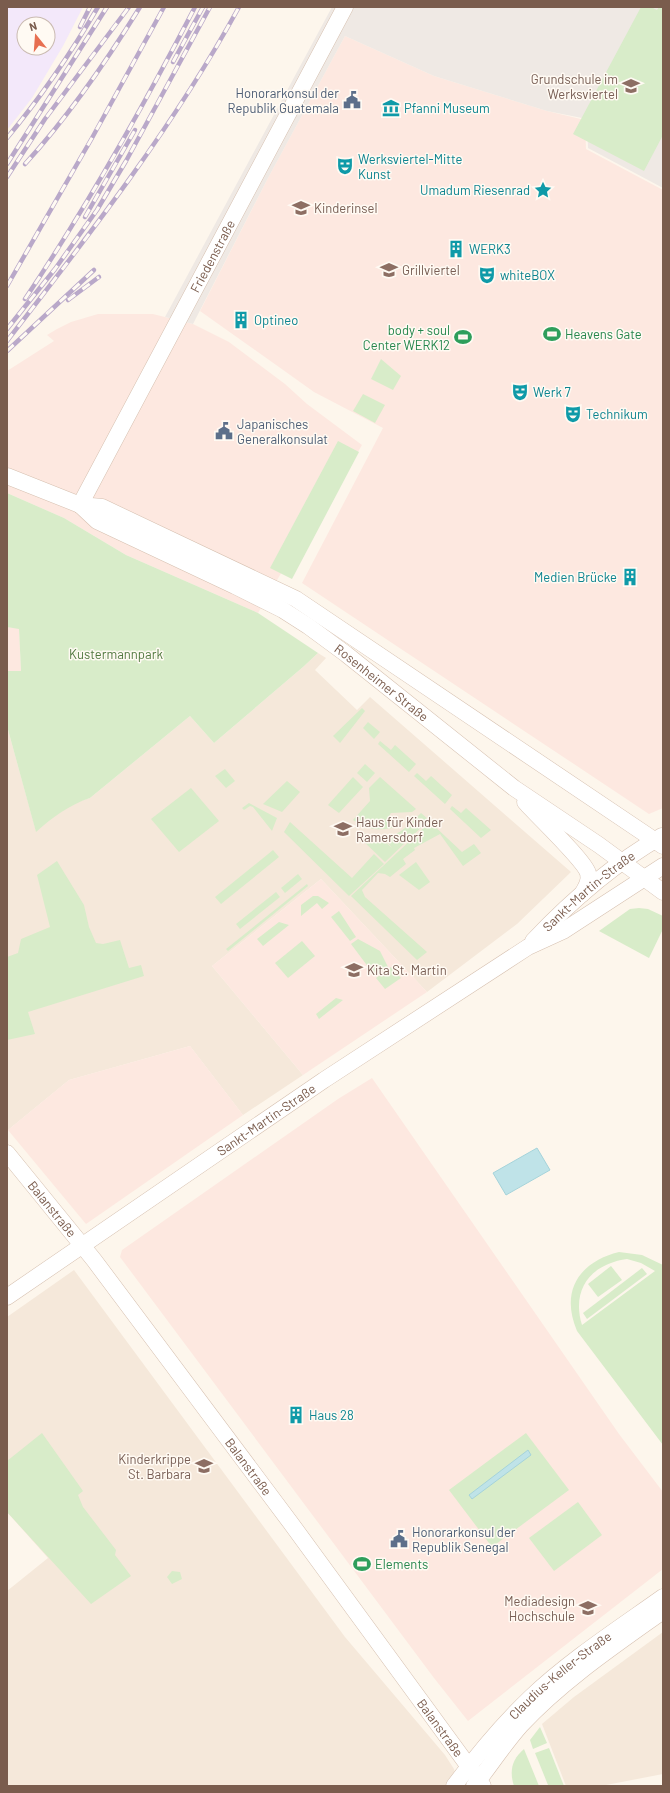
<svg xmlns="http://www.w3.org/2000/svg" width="670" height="1793" viewBox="0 0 670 1793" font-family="Barlow,sans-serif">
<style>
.residential{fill:#f5e8da}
.commercial{fill:#fde8e0}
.industrial{fill:#efe9e4}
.education{fill:#f3e8fa;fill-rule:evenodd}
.green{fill:#d8ecc9;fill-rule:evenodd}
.water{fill:#bfe3e8;stroke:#a5d3da}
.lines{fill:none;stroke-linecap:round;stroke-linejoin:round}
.secondary-casing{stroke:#d6c0b0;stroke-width:17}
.secondary{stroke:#fff;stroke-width:16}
.rail-casing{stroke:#b9a8c9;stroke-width:4.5}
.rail{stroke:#fffaf3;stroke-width:3;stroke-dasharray:9;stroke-linecap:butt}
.labels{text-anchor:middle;stroke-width:3;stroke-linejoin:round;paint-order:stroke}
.education-label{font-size:13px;fill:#785e54;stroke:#fffaf3;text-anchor:start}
.service-label{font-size:13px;fill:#4e5e75;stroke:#fffaf3;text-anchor:start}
.culture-label{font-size:13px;fill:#0d838f;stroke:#fffaf3;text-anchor:start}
.street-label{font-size:13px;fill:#7a5c4d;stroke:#fffaf3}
.leisure-label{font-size:13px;fill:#27864d;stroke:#fffaf3;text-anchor:start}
.park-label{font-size:13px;fill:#537a41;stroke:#fffaf3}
</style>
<rect width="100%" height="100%" fill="#fdf6ec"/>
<g class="residential">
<polygon points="318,653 326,658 315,670 357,710 370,697 571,872 517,924 427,992 321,879 212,966 303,1075 243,1115 190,1046 69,1080 8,1130 7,726 36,831 57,814 74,803 90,798 190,716 214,743 303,667"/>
<polygon points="74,1270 345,1637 445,1755 454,1769 455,1774 449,1786 7,1786 7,1591 48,1558 7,1512 7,1317"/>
<polygon points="663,1632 663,1774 601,1786 566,1786 542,1724 574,1697"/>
</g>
<g class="commercial">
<polygon points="345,36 434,76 547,111 585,120 586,149 663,190 663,808 649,814 302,583 383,428 314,392 200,311 268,178"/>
<polygon points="98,314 153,314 193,324 229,342 285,384 307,404 362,445 335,491 280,575 258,613 126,555 64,518 7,493 7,371 54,341 47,335 57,329 71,322"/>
<polygon points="7,627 19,628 21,671 7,671"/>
<polygon points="321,879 427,992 303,1075 212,966"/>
<polygon points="190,1046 243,1115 86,1224 8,1130 69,1080"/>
<polygon points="372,1078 619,1434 663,1492 663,1569 468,1721 434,1678 120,1257 122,1250 338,1099"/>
</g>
<polygon class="industrial" points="332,7 663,7 663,188 588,148 587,119 547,111 434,76 345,36 268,178 193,324 165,317"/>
<path class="education" d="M 7,7 L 83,7 L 63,46 L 32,98 L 7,130 ZM 24,24 L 48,24 L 48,48 L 24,48 Z"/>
<g class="green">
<polygon points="641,7 651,7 657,10 659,7 663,7 663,135 644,171 573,134"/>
<polygon points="381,359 401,376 393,390 371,379"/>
<polygon points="363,394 385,405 375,423 353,411"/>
<polygon points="338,441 359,452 292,579 270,568"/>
<path d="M 7,493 L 64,518 L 126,555 L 258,613 L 318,653 L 303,667 L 214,743 L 190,716 L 90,798 C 69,805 53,817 36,832 L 7,726 L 7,671 L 21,671 L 19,629 L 7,627 Z"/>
<polygon points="362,708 365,711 340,743 333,736"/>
<polygon points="368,722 380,732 374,739 363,728"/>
<polygon points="380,741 391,750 395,745 416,764 409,772 378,744"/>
<polygon points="365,764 375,773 367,782 357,773"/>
<polygon points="225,769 235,781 226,788 215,776"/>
<polygon points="417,773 426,781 431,776 452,795 445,804 414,776"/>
<polygon points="353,777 363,787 339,813 328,805"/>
<path d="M 380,777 L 416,809 L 412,812 L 391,813 L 389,816 L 392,828 C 375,831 368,829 353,820 L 370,801 L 369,788 Z"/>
<polygon points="287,781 300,792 282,812 263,804"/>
<polygon points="191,788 219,821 179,852 151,819"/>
<polygon points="249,803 277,818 272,831 253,807 250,806 244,810 242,808"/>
<polygon points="452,806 461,813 466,808 491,830 481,838 450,809"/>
<path d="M 421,813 L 429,820 L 385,862 L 358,836 L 359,835 L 358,833 L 359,831 L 371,836 L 380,837 L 392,848 L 384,838 C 400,835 410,824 421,813 Z"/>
<polygon points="290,822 352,878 374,854 384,864 349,896 284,832"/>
<polygon points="430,822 462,852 474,844 481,853 463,866 440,834 414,848 415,850 403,859 406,864 390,877 385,874 378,873 362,890 365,897 427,952 417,960 351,896"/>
<polygon points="273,850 279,857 221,904 215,897"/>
<polygon points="57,861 84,905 89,927 96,943 103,944 120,940 129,968 141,965 144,976 28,1012 35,1034 7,1040 7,957 18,953 21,939 50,927 37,875"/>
<polygon points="416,862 430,882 419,890 399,875"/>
<polygon points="298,874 302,879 285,893 281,888"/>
<polygon points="307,884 308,886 228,951 226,949"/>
<polygon points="276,892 280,897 240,929 236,924"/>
<polygon points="313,896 318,896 329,903 322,909 317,903 301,916 301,905"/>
<polygon points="639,908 648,909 663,916 663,929 649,958 599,931 630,909"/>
<polygon points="339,911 356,937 350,941 331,917"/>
<polygon points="279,922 289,925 263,946 257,939"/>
<polygon points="358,939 380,951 388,967 375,976 351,944"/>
<polygon points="302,941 315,956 288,978 275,963"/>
<polygon points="391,967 401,978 385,989 376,978"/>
<polygon points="336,998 343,1000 319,1019 316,1014"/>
<path d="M 619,1252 L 642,1255 L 663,1265 L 663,1445 L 577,1331 C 560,1291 579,1262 619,1252 ZM 627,1259 L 641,1263 L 655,1271 L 582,1325 C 571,1289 591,1264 627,1259 Z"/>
<polygon points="611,1266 622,1280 598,1297 588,1284"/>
<polygon points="642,1268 647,1274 587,1319 583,1313"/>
<polygon points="42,1433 83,1491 78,1495 83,1507 116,1550 115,1555 131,1576 91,1604 7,1512 7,1461"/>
<polygon points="526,1433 569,1490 492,1547 449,1490"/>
<polygon points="578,1502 602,1535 554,1571 529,1538"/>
<polygon points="172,1571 180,1572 182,1579 172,1584 167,1577"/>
<polygon points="540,1727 547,1743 533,1749 530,1740"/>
<polygon points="549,1748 564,1786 550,1786 548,1785 535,1753"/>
<path d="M 524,1749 L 539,1786 L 514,1786 C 509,1771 512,1759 524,1749 Z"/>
</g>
<g class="water">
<polygon points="537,1148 550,1170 506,1195 493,1173"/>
<polygon points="528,1450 531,1455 472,1499 469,1495"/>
</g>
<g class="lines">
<g class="secondary-casing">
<g id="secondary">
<polyline points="7,476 80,505 102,507 296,599 663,846"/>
<path id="s1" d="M 80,505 L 97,521 L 235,586 L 283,610 L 308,626 L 346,654 L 514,788 L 599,845 L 663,892"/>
<path id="s2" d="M 80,505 L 345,7"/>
<path d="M 525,802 C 537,816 584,860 588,873 C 590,881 586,887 582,894"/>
<path id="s3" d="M 533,941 C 571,901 613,864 662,836"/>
<path id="s4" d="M 7,1153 L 94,1260 L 290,1522 L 483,1786"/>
<path id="s5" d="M 7,1297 L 324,1080 L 528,947 L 563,931 L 663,866"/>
<path id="s6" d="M 454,1786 C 477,1755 502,1725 530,1698 C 570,1660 618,1629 663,1597"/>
<path d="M 474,1786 C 490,1766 504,1744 521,1725 C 562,1681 614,1646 663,1611"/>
</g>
</g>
<use href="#secondary" class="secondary"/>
<g class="rail-casing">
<g id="rail">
<polyline points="80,27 90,7"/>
<polyline points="173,62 203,7"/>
<path d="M 7,138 C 41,97 71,53 98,7"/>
<polyline points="7,164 107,7"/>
<path d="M 25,164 C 68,117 106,62 140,7"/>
<polyline points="7,177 45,119 129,7"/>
<polyline points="85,217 135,130"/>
<polyline points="7,286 92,138 164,7"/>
<path d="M 25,299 C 88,205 143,107 195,7"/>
<polyline points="68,300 99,277"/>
<polyline points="7,329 55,269 97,210 126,161 210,7"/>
<path d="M 7,341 C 90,234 174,126 239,7"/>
<polyline points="7,351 94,270"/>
</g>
</g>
<use href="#rail" class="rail"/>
</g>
<defs>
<g id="school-bare" transform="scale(1.38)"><path d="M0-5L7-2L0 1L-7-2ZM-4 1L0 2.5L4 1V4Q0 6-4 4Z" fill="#8d6e63" stroke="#fffaf3" stroke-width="2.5" paint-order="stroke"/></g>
<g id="civic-bare" transform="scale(1.38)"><path d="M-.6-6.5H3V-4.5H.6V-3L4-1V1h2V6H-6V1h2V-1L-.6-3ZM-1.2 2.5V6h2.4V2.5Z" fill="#5c6f8a" stroke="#fffaf3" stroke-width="2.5" paint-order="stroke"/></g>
<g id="museum-bare" transform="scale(1.38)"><path d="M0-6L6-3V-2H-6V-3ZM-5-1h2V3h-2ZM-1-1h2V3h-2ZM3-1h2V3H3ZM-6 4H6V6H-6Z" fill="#0f9aa8" stroke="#fffaf3" stroke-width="2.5" paint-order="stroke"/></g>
<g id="theatre-bare" transform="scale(1.38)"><path d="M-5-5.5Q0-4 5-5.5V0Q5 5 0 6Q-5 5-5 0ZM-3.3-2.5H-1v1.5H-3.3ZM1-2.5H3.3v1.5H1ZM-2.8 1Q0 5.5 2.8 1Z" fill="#0f9aa8" stroke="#fffaf3" stroke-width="2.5" paint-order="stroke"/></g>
<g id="sight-bare" transform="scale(1.38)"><path d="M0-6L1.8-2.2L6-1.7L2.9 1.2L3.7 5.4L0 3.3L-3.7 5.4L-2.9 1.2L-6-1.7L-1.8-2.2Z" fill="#0f9aa8" stroke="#fffaf3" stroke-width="2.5" paint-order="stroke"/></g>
<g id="building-bare" transform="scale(1.38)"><path d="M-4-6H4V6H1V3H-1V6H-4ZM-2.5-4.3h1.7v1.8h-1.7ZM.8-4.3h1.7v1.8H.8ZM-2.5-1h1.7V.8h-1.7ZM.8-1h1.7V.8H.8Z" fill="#0f9aa8" stroke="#fffaf3" stroke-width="2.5" paint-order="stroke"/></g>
<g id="stadium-bare" transform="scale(1.38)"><path d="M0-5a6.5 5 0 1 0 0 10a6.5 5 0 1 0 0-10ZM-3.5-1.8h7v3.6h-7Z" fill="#2e9e5b" stroke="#fffaf3" stroke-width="2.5" paint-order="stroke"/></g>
<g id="university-bare" transform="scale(1.38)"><path d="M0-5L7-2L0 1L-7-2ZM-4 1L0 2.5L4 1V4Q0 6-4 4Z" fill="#8d6e63" stroke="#fffaf3" stroke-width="2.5" paint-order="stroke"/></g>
</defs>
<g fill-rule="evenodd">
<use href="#school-bare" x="631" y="86"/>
<use href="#civic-bare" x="352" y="100"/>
<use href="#museum-bare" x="391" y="108"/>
<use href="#theatre-bare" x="345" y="166"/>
<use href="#sight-bare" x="543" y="190"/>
<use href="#school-bare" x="301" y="208"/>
<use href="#building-bare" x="456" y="249"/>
<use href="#school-bare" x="389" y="270"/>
<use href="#theatre-bare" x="487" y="275"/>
<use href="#building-bare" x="241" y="320"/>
<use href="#stadium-bare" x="552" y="334"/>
<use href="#stadium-bare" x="463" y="337"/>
<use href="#theatre-bare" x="520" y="392"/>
<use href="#theatre-bare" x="573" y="414"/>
<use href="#civic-bare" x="224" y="431"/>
<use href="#building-bare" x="630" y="577"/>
<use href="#school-bare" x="343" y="829"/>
<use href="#school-bare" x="354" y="970"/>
<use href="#building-bare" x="296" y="1415"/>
<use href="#school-bare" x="204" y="1466"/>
<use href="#civic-bare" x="399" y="1539"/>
<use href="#stadium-bare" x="362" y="1564"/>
<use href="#university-bare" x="588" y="1608"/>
</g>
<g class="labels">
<g class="education-label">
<text x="618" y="84" text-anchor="end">Grundschule im<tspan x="618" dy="15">Werksviertel</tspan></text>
<text x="314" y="213">Kinderinsel</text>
<text x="402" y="275">Grillviertel</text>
<text x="356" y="827">Haus für Kinder<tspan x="356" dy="15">Ramersdorf</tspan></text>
<text x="367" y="975">Kita St. Martin</text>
<text x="191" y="1464" text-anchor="end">Kinderkrippe<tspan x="191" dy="15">St. Barbara</tspan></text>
<text x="575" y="1606" text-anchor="end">Mediadesign<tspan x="575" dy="15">Hochschule</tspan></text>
</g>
<g class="service-label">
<text x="339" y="98" text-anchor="end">Honorarkonsul der<tspan x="339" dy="15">Republik Guatemala</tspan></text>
<text x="237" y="429">Japanisches<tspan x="237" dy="15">Generalkonsulat</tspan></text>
<text x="412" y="1537">Honorarkonsul der<tspan x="412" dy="15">Republik Senegal</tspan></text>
</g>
<g class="culture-label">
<text x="404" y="113">Pfanni Museum</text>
<text x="358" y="164">Werksviertel-Mitte<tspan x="358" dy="15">Kunst</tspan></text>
<text x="530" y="195" text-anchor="end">Umadum Riesenrad</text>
<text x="469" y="254">WERK3</text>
<text x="500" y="280">whiteBOX</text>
<text x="254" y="325">Optineo</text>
<text x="533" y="397">Werk 7</text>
<text x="586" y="419">Technikum</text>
<text x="617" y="582" text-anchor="end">Medien Brücke</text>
<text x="309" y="1420">Haus 28</text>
</g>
<g class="street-label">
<text dy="5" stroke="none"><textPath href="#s2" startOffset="282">Friedenstraße</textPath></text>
<text dy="5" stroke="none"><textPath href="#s1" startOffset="352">Rosenheimer Straße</textPath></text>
<text dy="5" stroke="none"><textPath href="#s3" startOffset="75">Sankt-Martin-Straße</textPath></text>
<text dy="5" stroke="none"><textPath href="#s5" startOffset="314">Sankt-Martin-Straße</textPath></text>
<text dy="5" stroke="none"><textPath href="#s4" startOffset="72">Balanstraße</textPath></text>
<text dy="5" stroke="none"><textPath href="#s4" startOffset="396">Balanstraße</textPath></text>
<text dy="5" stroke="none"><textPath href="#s6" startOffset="154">Claudius-Keller-Straße</textPath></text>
<text dy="5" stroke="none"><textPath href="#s4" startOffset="720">Balanstraße</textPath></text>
</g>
<g class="leisure-label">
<text x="450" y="335" text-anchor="end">body + soul<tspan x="450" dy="15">Center WERK12</tspan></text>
<text x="565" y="339">Heavens Gate</text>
<text x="375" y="1569">Elements</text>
</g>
<g class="park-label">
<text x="116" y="659">Kustermannpark</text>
</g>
</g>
<rect width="670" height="1793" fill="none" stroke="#7a5c4d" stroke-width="16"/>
<g transform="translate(36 36) rotate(343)"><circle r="19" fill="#fffaf3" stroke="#cabbb1"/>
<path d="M0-3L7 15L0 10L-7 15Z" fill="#e76f51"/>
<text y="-6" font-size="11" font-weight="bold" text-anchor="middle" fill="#7a5c4d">N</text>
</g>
</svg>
